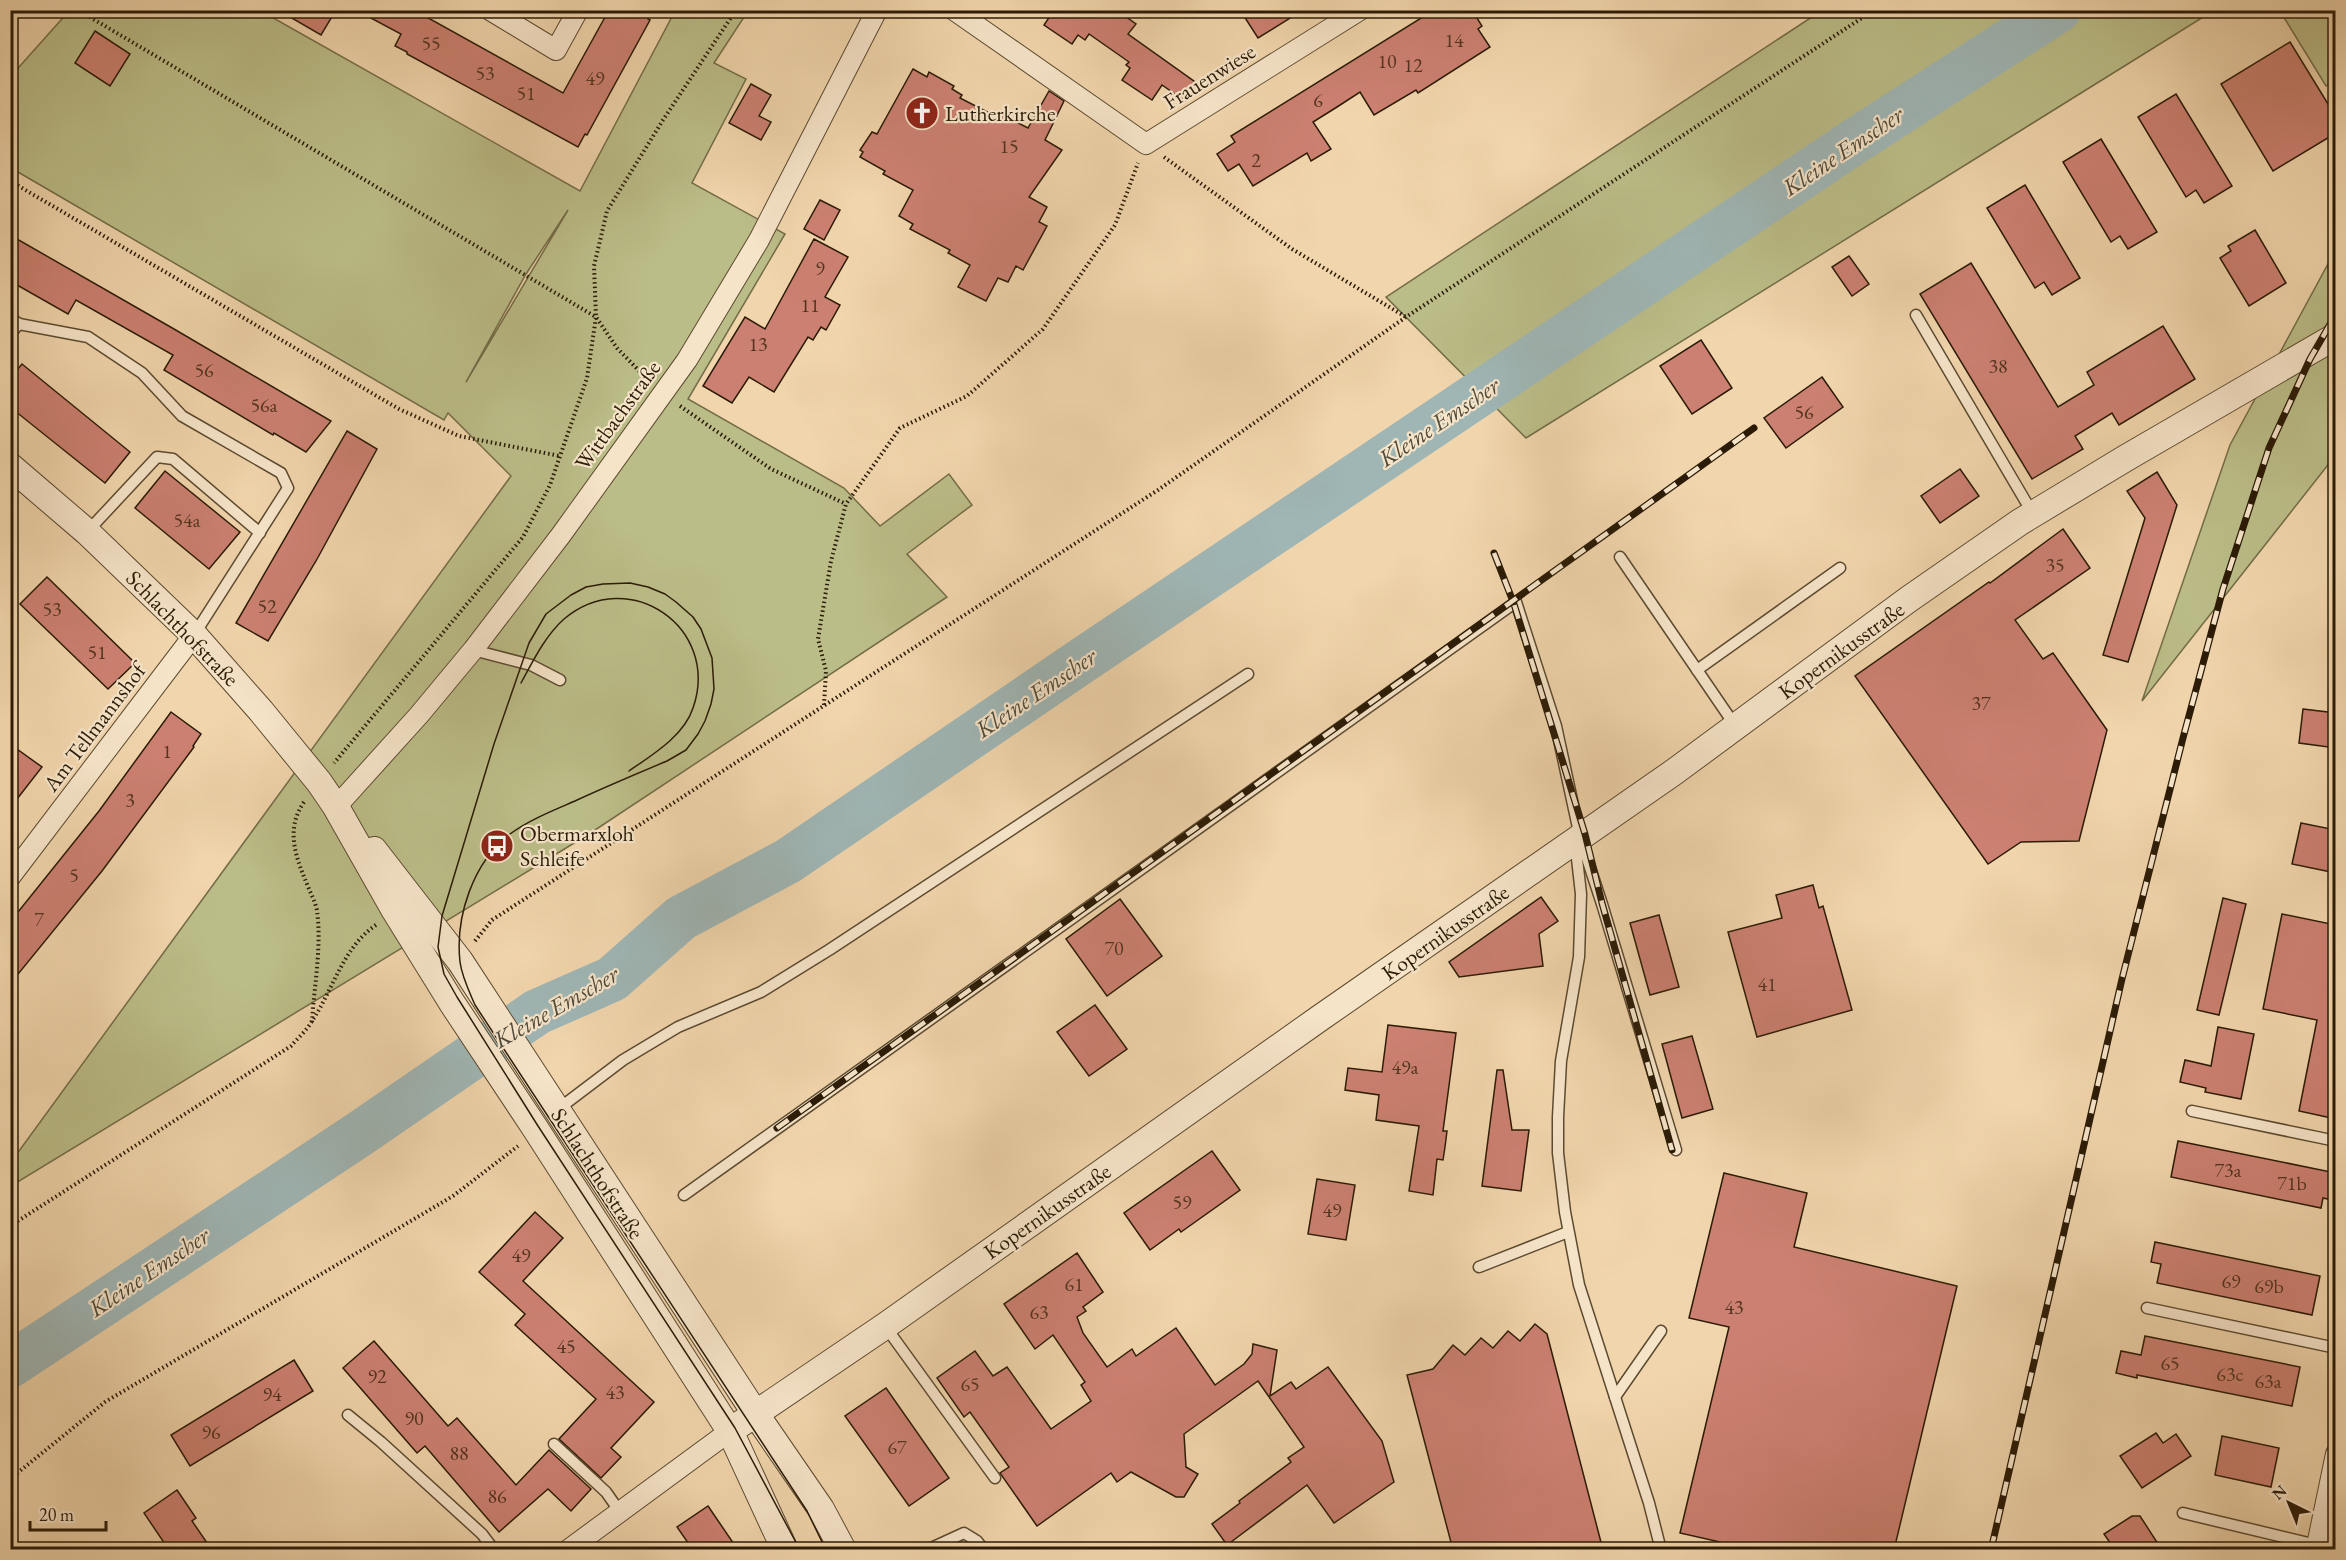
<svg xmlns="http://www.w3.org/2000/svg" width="2346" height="1560" viewBox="0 0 2346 1560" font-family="'EB Garamond',serif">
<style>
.green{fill:#bbbd88;stroke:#736c47;stroke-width:1.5;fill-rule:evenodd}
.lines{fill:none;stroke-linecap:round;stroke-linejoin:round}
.river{stroke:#9fb6b5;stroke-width:46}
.building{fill:#cc8071;stroke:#2b1b06;stroke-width:1.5}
.service-casing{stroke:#5c4a30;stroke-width:13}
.minor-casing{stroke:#5c4a30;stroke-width:22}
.tertiary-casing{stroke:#5c4a30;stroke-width:28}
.path{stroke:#2b1b06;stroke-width:4;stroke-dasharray:1.5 3;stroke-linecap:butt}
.service{stroke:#f6e4c9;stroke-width:10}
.minor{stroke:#f6e4c9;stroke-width:20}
.tertiary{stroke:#f6e4c9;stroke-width:26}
.tram{stroke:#2b1b06;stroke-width:1.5}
.rail-casing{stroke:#2b1b06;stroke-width:7}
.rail{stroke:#f6e4c9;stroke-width:4.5;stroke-dasharray:14;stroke-linecap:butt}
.labels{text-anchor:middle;stroke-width:4.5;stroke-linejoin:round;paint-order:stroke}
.number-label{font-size:20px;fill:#533421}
.street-label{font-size:22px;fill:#2b1b06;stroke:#f6e4c9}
.poi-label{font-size:22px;fill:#2b1b06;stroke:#f6e4c9;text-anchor:start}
.water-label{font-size:24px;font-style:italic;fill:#4e4a3b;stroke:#f6e4c9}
</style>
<rect width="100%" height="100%" fill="#f1d5ac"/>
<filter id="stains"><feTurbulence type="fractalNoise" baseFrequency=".00333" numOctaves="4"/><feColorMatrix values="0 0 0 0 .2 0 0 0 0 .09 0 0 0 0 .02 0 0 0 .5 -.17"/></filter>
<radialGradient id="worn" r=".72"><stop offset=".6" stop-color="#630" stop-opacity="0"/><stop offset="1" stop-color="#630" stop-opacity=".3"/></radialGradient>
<g class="green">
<path d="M 69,11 L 261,11 L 580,191 L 675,11 L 748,11 L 714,63 L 746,79 L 692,183 L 785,234 L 688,399 L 844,488 L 880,526 L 949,474 L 972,505 L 907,554 L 947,597 L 589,834 L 11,1186 L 11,1162 L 511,476 L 448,413 L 444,420 L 11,168 L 11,76 ZM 568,210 L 466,382 L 526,274 Z"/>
<polygon points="1821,11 2213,11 1526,438 1386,297"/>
<polygon points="2280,11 2335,11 2335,80 2326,86"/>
<polygon points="2335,251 2335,456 2142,701 2230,445"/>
</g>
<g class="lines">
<polyline class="river" points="10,1365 358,1135 537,1012 612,979 681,918 788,861 1077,664 1855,141 2058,10"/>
</g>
<g class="building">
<polygon points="278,10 336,10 321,35"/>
<polygon points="356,10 414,10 563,93 609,10 653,10 648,19 650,20 587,135 585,134 578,147 407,54 407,52 395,46 401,34"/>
<polygon points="1054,10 1116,10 1136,24 1128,34 1198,84 1185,101 1162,85 1152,100 1122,80 1130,68 1126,65 1129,62 1089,34 1085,40 1078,35 1072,44 1044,25"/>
<polygon points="1240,10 1303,10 1258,38"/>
<polygon points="1434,10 1472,10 1482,26 1478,29 1490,47 1418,93 1416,90 1374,115 1360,92 1337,107 1313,122 1331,149 1311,161 1307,153 1253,186 1239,164 1228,171 1217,154 1235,142 1231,136"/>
<polygon points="95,31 130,54 110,86 75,63"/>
<polygon points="2290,42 2336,117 2336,133 2273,171 2221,84"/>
<polygon points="913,69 927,77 929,72 954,86 952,89 962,95 960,98 993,115 997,112 1028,128 1049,91 1064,101 1045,140 1062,150 1029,197 1047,207 1039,222 1047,226 1023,270 1016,266 1008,282 998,278 986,301 958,287 970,265 948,253 950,250 910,229 913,224 899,216 913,190 883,174 885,171 860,157 863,152 860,150 872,132 877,134"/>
<polygon points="751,84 771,95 759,116 771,122 761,140 729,123"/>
<polygon points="2176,94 2232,186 2204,203 2196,190 2186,197 2138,117"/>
<polygon points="2101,139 2157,232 2128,249 2120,236 2111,242 2063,162"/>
<polygon points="2025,185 2080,278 2052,295 2044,282 2035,288 1987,208"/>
<polygon points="820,200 840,210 824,240 804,229"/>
<polygon points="2255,230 2286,283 2249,306 2220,258 2231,251 2228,246"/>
<polygon points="10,235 174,329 331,421 306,452 274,433 273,435 164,370 173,355 76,300 68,314 10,281"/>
<polygon points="814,239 848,257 825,297 840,305 826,330 821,327 813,340 808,337 774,392 749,377 732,403 703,386 745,317 765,329"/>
<polygon points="1849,256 1869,284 1852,296 1832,267"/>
<polygon points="1971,263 2058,407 2094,385 2087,372 2163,326 2195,379 2119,425 2112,413 2075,436 2083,449 2032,479 1920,294"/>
<polygon points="1701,340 1732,388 1692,414 1660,366"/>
<polygon points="22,364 130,452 105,483 10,407 10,378"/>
<polygon points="1822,377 1843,407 1786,448 1764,418"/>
<polygon points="347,431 377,449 316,561 268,641 236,623"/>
<polygon points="1960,469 1979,496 1940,523 1921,496"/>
<polygon points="165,471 240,532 209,569 135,508"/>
<polygon points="2157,472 2177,505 2128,662 2103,655 2145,518 2127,491"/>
<polygon points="2063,529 2090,568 2015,620 2043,659 2053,653 2107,730 2079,841 2021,842 1988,864 1855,676 1989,582 1990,583"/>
<polygon points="47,577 135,663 108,689 20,604"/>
<polygon points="2303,709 2336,713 2336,748 2299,743"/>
<polygon points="171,712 201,734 193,746 194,747 102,871 10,984 10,922 99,811"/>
<polygon points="10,744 42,767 10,808"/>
<polygon points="2301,823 2336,830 2336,873 2292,864"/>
<polygon points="1813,885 1819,908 1823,906 1852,1010 1757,1037 1728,932 1782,918 1776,895"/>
<polygon points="1541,897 1558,921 1539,934 1543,966 1459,977 1449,962"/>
<polygon points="2223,898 2246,904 2219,1015 2197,1010"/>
<polygon points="1120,899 1162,956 1107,996 1066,939"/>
<polygon points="2282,914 2336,925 2336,1119 2299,1111 2317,1020 2263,1009"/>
<polygon points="1659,915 1679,987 1650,995 1630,923"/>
<polygon points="1095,1005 1127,1049 1089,1076 1057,1032"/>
<polygon points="1388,1025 1456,1033 1443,1131 1447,1131 1445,1147 1443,1160 1437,1159 1433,1195 1409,1191 1419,1126 1376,1120 1379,1095 1345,1090 1348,1068 1382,1072"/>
<polygon points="2218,1027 2254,1034 2241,1099 2205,1092 2206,1088 2180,1082 2185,1060 2211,1066"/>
<polygon points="1692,1036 1713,1109 1682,1118 1662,1044"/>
<polygon points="1497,1070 1503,1070 1512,1130 1529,1130 1521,1191 1482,1186"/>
<polygon points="2178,1141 2336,1173 2336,1201 2323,1198 2321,1208 2171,1177"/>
<polygon points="1212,1151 1240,1190 1181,1232 1179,1229 1150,1250 1124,1213"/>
<polygon points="1724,1173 1807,1193 1794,1247 1957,1286 1894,1550 1718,1550 1720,1542 1680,1533 1729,1327 1689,1318"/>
<polygon points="1317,1179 1355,1185 1346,1240 1308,1234"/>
<polygon points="535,1212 563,1238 523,1281 654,1402 611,1448 621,1457 601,1478 559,1439 596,1399 515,1325 525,1314 479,1272"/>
<polygon points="2155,1242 2320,1276 2312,1315 2157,1283 2161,1264 2151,1262"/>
<polygon points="1077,1253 1103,1292 1083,1307 1086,1311 1077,1317 1083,1333 1107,1367 1132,1349 1136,1356 1176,1328 1215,1385 1244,1364 1252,1354 1253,1344 1277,1350 1270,1396 1291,1382 1296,1389 1328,1367 1382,1441 1394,1482 1334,1523 1307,1485 1227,1545 1212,1524 1240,1503 1239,1501 1291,1462 1288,1458 1304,1447 1258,1381 1184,1434 1186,1467 1198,1474 1184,1497 1176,1497 1131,1472 1117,1482 1111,1473 1037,1526 1000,1473 1009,1467 970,1412 964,1417 937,1378 975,1351 993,1376 1007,1367 1051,1429 1091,1401 1081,1385 1085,1382 1053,1335 1035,1349 1004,1304"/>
<polygon points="1535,1324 1547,1334 1603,1550 1453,1550 1407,1375 1433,1369 1453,1345 1465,1355 1481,1338 1493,1348 1508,1331 1520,1341"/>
<polygon points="2145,1336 2300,1367 2292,1406 2137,1375 2137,1378 2116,1373 2121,1351 2141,1355"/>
<polygon points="374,1341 448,1426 457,1418 516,1485 549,1450 591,1489 571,1511 548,1489 499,1532 425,1446 417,1453 343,1368"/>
<polygon points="294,1360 313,1391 190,1466 171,1435"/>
<polygon points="886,1388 949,1478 909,1506 845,1416"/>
<polygon points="2156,1433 2163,1443 2176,1434 2191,1456 2142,1488 2120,1456"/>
<polygon points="2222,1436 2279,1448 2271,1487 2215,1475"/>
<polygon points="177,1490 196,1518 192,1521 212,1550 169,1550 144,1513"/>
<polygon points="708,1506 738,1550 693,1550 677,1527"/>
<polygon points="2132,1516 2140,1516 2162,1550 2115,1550 2104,1534"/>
</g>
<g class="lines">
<g class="service-casing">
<g id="service">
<polyline points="1916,315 2033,514"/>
<polyline points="10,318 19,324 10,334"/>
<polyline points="19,324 88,337 142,373 182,416 281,473 288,488 194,635"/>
<polyline points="87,532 157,457 173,459 260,533"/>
<polyline points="1620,557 1736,727"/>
<polyline points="473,650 531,665 560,680"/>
<polyline points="1697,670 1840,568"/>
<polyline points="1575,841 1581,894 1579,957 1561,1061 1558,1117 1558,1153 1565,1212 1579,1285 1649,1503 1661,1550"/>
<polyline points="557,1110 623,1060 678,1027 761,992 829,950 1248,674"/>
<polyline points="2192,1111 2336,1141"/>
<polyline points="684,1195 1516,602 1556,726 1580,837 1602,904 1676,1150"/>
<polyline points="1479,1267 1568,1232"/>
<polyline points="2147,1308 2336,1348"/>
<polyline points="885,1326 995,1478"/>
<polyline points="1615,1397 1661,1331"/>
<polyline points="348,1415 381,1442 482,1534 494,1550"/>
<polyline points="554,1444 606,1492 620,1512"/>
<polyline points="2183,1513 2317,1545"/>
<polyline points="927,1550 964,1533 977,1541 984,1550"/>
</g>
</g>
<g class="minor-casing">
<g id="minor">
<polyline points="490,10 556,50 578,10"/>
<polyline points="954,10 1146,144 1360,10"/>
<polyline points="336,807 419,715 473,650 561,535 687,360 759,240 877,10"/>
<polyline points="10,877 194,635"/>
<polyline points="568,1550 730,1431"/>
<polyline points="2316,1550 2336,1454"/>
</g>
</g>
<g class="tertiary-casing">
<g id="tertiary">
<polyline points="10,466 87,532 194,635 261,711 319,782 336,807 395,911 452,1003 535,1128 730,1431 785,1550"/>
<polyline points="374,850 460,961 755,1413 821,1509 843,1550"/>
<polyline points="730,1431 885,1326 1320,1018 1674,772 1909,599 2020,522 2126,458 2336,336"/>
</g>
</g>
<g class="path">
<polyline points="78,10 596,317 587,378 550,485 523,537 334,763"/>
<polyline points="1164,157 1292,249 1406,317"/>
<polyline points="10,181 399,409 459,436 560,456"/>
<polyline points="646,378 617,348 596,317 594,266 607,211 663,120 736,10"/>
<polyline points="680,406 771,469 846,504"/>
<polyline points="824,705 826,671 818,639 831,561 846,504 900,428 967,396 1043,329 1115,225 1138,163"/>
<path d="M 304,802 C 284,831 297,860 309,889 C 312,896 316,904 317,911 C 322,945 314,987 312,1022"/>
<polyline points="475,941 492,920 1158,490 1406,317 1874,10"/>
<path d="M 10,1226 L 291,1046 C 298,1038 307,1030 312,1021 C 333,990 343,947 376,925"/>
<polyline points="10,1479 105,1402 453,1196 518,1146"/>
</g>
<use href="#service" class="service"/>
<use href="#minor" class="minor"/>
<use href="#tertiary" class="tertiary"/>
<g class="tram">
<path d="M 521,683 C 533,661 545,636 564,619 C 629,564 721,628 693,708 C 684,736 652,755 629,771"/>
<path d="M 800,1550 L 735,1428 L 538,1126 L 457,997 L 444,974 L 438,947 L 442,916 L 494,744 L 529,643 L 546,614 L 571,595 L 586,587 L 603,584 L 630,583 L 648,587 L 665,594 L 676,602 L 693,617 L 701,629 L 712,658 L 714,689 L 711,704 L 705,721 L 698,734 L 686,750 L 667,761 C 636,774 605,787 575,801 C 552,811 529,820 510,834 C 473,862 455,917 460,962 C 462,977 469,991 475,1005 L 807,1511 L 826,1550"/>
</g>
<g class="rail-casing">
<g id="rail">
<polyline points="1494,553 1514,604 1585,834 1602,903 1672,1150"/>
<polyline points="777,1128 1754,428"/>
<polyline points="1991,1550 2122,979 2183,738 2223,589 2269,448 2310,359 2336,314"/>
</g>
</g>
<use href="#rail" class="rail"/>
</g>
<defs>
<g id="church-disc" transform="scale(1.725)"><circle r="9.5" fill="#8f2418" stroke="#f6e4c9"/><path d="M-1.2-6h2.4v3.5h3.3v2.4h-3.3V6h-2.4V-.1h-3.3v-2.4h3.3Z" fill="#fff"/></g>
<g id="bus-disc" transform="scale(1.725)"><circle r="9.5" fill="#8f2418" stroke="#f6e4c9"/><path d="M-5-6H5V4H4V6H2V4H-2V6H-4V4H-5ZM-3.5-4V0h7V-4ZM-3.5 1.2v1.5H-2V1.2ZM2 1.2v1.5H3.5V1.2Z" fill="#fff"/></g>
</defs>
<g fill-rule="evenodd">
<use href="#church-disc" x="922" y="113"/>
<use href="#bus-disc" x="497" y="846"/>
</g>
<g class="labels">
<g class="number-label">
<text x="1454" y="47">14</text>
<text x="431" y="50">55</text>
<text x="1387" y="68">10</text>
<text x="1413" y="72">12</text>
<text x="485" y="80">53</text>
<text x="595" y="85">49</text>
<text x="526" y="100">51</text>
<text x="1318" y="107">6</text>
<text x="1009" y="153">15</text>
<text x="1256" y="167">2</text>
<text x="820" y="275">9</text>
<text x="810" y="312">11</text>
<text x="758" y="351">13</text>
<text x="1998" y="373">38</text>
<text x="204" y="377">56</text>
<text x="264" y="412">56a</text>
<text x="1804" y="419">56</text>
<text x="187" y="527">54a</text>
<text x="2055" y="572">35</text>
<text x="267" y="613">52</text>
<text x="52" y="616">53</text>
<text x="97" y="659">51</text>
<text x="1981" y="710">37</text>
<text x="167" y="758">1</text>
<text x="130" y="807">3</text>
<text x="74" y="882">5</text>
<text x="39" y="926">7</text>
<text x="1114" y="955">70</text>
<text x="1767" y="991">41</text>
<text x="1405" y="1074">49a</text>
<text x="2228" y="1177">73a</text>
<text x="2292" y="1190">71b</text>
<text x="1182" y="1209">59</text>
<text x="1332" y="1217">49</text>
<text x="521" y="1262">49</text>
<text x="2231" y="1288">69</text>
<text x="1074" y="1291">61</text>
<text x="2269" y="1293">69b</text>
<text x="1734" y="1314">43</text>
<text x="1039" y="1319">63</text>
<text x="566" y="1353">45</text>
<text x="2170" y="1370">65</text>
<text x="2230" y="1381">63c</text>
<text x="377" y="1383">92</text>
<text x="2268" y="1388">63a</text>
<text x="970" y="1391">65</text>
<text x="615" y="1399">43</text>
<text x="272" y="1401">94</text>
<text x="414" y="1425">90</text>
<text x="211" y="1439">96</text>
<text x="897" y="1454">67</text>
<text x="459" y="1460">88</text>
<text x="497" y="1503">86</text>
</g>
<g class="street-label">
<text transform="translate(1209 76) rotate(-32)" y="8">Frauenwiese</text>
<text transform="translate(617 415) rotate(-54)" y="8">Wittbachstraße</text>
<text transform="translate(183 628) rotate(46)" y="8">Schlachthofstraße</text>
<text transform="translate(1841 650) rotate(-36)" y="8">Kopernikusstraße</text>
<text transform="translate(94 727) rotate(-53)" y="8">Am Tellmannshof</text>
<text transform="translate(1445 932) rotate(-35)" y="8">Kopernikusstraße</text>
<text transform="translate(598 1173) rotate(57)" y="8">Schlachthofstraße</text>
<text transform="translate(1047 1211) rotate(-35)" y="8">Kopernikusstraße</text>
</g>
<g class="poi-label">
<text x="945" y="121">Lutherkirche</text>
<text x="520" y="841">Obermarxloh<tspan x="520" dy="25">Schleife</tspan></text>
</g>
<g class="water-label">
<text transform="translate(1843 151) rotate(-34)" y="8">Kleine Emscher</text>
<text transform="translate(1439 422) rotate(-34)" y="8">Kleine Emscher</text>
<text transform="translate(1036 693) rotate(-34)" y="8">Kleine Emscher</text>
<text transform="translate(556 1007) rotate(-30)" y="8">Kleine Emscher</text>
<text transform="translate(149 1272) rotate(-34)" y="8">Kleine Emscher</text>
</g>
</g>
<rect width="2346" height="1560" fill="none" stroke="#f1d5ac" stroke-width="36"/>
<rect x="12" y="12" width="2322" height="1536" fill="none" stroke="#2b1b06" stroke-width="3"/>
<rect x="18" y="18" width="2310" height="1524" fill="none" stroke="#2b1b06" stroke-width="1.5"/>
<g transform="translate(2289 1503) rotate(317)" stroke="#f6e4c9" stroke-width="4.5" paint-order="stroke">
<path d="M0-4.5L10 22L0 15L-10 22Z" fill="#2b1b06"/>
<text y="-9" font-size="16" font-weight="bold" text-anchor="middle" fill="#2b1b06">N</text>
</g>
<path d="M30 1521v9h76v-9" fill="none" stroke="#2b1b06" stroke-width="3"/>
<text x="39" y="1521" font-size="18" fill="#2b1b06" stroke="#f6e4c9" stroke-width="4.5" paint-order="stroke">20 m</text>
<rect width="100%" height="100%" filter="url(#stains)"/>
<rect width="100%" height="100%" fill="url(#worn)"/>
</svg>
